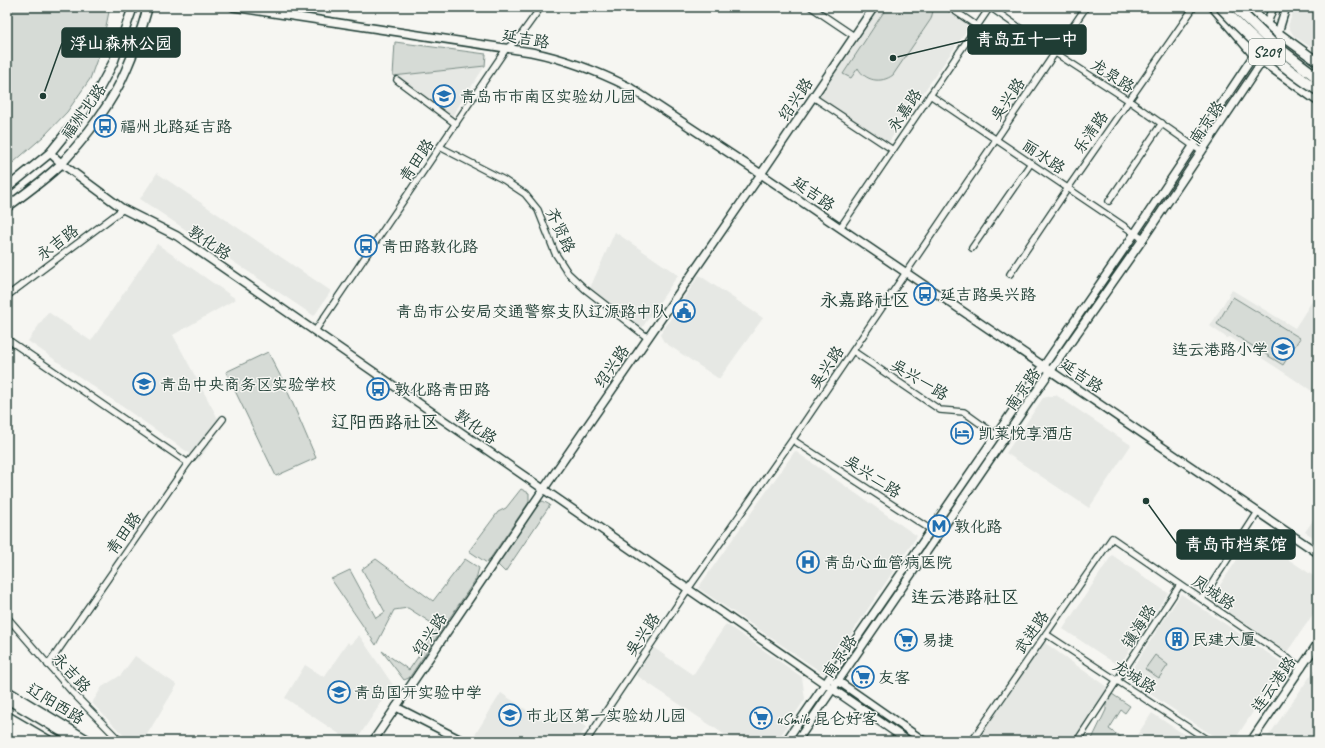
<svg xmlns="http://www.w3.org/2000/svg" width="1325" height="748" viewBox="0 0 1325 748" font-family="Caveat,'LXGW WenKai TC',sans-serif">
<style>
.built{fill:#e6e8e4}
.green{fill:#d6dbd6;stroke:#7a8c85}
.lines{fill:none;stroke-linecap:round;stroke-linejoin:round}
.street-casing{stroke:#1f3d34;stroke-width:8}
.secondary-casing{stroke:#1f3d34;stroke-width:10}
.primary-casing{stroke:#1f3d34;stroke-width:11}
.highway-casing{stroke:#1f3d34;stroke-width:13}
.street{stroke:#f6f6f2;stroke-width:5.5}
.secondary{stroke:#f6f6f2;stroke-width:7}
.primary{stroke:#f6f6f2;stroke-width:8}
.highway{stroke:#f6f6f2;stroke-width:10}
.highway-bridge-casing{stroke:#1f3d34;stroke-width:13;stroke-linecap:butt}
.highway-bridge{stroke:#f6f6f2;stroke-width:10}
.labels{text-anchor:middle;stroke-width:3;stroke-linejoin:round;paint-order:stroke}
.shield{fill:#f6f6f2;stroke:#60746d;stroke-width:1}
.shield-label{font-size:15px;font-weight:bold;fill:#1f3d34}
.street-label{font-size:16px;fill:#1f3d34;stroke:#f6f6f2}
.poi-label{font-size:16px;fill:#1f3d34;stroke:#f6f6f2;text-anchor:start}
.quarter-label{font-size:18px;fill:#1f3d34;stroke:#f6f6f2}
.leader{fill:none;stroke:#1f3d34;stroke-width:1.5}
.callout-dot{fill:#1f3d34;stroke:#f6f6f2;stroke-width:1.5}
.callout{fill:#1f3d34;stroke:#1f3d34;stroke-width:1.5}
.callout-label{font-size:17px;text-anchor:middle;font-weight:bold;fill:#fff}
</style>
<rect width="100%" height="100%" fill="#f6f6f2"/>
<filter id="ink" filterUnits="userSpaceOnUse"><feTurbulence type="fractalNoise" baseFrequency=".025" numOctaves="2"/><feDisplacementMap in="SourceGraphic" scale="8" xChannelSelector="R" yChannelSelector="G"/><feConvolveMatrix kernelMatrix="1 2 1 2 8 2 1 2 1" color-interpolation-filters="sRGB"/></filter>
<g filter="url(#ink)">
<g class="built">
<polygon points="874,7 949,7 972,23 888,143 815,94"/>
<polygon points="1295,7 1318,7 1318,52 1294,36 1288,26"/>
<polygon points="485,66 452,116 393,76"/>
<polygon points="157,173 331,291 314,316 140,199"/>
<polygon points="615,232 678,275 642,328 590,288"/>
<polygon points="157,244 236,299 173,335 222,426 199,460 28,341 48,312 91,341"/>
<polygon points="699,275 763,318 719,379 664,342 660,335"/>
<polygon points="1232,290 1295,328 1318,292 1318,395 1230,337 1227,338 1210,326"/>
<polygon points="1056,395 1131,445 1089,508 1006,453 1043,398"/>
<polygon points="795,451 917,536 824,674 698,588"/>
<polygon points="1318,513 1318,540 1305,532"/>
<polygon points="1253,536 1318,579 1318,607 1287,652 1210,600"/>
<polygon points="1112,555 1168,593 1119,666 1063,629"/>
<polygon points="1181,594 1284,664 1234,741 1221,741 1126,678"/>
<polygon points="726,624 802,677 805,699 777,741 734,741 636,675 654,648 693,675"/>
<polygon points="359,635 393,685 356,741 350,741 285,698 305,665 324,677 348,642 350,645"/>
<polygon points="1041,640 1111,690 1080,737 1086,741 972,741"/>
<polygon points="135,656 177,685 143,741 129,741 92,703 102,687 121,675"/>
<polygon points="1318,665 1318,741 1265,741"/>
<polygon points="501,693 540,719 560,710 586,727 577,741 477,741 473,738"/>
<polygon points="1152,713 1194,741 1133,741"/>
</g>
<g class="green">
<polygon points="7,7 110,7 102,45 90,79 67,112 44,136 14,162 7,165"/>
<path d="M 887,7 L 933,7 L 933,11 L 931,19 L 893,75 C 881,84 865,81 858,68 L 851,78 L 843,74 Z"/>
<polygon points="395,42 486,54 485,66 393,76"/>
<polygon points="1233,297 1300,338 1283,365 1217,324"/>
<polygon points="268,352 284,383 316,458 276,476 226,372"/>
<polygon points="521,489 529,493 529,502 487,563 469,551 498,512 506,508"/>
<polygon points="543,501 550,505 505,572 497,564 536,504"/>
<polygon points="376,559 433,601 465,559 479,568 476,579 409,678 404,680 382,651 409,670 434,634 433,624 408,608 394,610 376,645 331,579 350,570 376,618 385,612 362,569"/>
<polygon points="1155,655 1168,665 1159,678 1145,669"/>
<polygon points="1112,694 1130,706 1125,713 1121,710 1109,729 1122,738 1120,741 1091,741 1106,710 1106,703"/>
</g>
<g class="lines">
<g class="street-casing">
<g id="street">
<polyline points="811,7 854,36"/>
<polyline points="949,7 977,26"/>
<polyline points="990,7 1054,52 1128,100 1202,152"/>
<polyline points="397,80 456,124"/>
<polyline points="930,95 1143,239"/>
<polyline points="813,97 893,150"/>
<polyline points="440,147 504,180 525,194 538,210 555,253 568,273 585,289 648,338"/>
<polyline points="1109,201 1162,123"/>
<polyline points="840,228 990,7"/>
<polyline points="972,248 1031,163"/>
<polyline points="1010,274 1068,188 1194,7"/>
<polyline points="7,296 114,216 123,209"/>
<polyline points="315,331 506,49 518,39 541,7"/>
<polyline points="7,339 188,463"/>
<polyline points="853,351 940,410 964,412 996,435"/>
<polyline points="793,440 939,535"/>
<polyline points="1202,599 1258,512"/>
<polyline points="7,617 72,692 120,741"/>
<polyline points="1046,634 1209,741"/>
<polyline points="48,665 188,463 223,419"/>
<polyline points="586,741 688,589 795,436 1086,7"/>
<polyline points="972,741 1112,538 1302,668"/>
<polyline points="1077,741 1180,585"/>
</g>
</g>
<g class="secondary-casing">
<g id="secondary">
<path d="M 233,7 L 531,52 C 566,59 597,71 629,87 L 761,174 L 1318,553"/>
<polyline points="1265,29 1273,7"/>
<polyline points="1271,46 1278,33 1286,7"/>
<polyline points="50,153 61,163 123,209 177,236 908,741"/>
<polyline points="834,682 838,681 924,741"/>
<polyline points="396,707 463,741"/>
<polyline points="373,741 543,490 761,174 874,7"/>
<polyline points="786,741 1135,233 1254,55 1260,41"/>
<polyline points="797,741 1040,386 1143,239 1265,57"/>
<polyline points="1251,741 1318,643"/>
</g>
</g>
<g class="primary-casing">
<g id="primary">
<polyline points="1213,7 1254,55 1318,101"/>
<polyline points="1249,7 1267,25 1318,62"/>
<polyline points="7,188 50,153 84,111 99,89 113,63 133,7"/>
<path d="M 7,207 C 25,194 47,178 62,163 C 85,138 113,102 126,70 C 135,50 142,28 148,7"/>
<polyline points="7,691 89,741"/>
<polyline points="7,737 15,741"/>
</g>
</g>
<g class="highway-casing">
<g id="highway">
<polyline points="7,698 79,741"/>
<polyline points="7,717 48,741"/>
<polyline points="7,728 31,741"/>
</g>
</g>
<use href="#street" class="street"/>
<use href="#secondary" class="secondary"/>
<use href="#primary" class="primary"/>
<use href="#highway" class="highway"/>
<g class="highway-bridge-casing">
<g id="highway-bridge">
<path d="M 1221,7 C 1250,38 1282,67 1318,90"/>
<polyline points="1235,7 1273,44 1318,78"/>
</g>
</g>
<use href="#highway-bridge" class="highway-bridge"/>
</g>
</g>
<defs>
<g id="school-ring" transform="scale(1.15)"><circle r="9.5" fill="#f6f6f2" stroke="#1f6fb2" stroke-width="1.5"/><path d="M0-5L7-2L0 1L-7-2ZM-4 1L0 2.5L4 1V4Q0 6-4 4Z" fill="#1f6fb2"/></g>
<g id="bus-ring" transform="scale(1.15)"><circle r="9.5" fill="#f6f6f2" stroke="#1f6fb2" stroke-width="1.5"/><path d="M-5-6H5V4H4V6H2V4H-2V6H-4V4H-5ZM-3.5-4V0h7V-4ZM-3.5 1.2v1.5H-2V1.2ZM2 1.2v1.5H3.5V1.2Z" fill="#1f6fb2"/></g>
<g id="civic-ring" transform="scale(1.15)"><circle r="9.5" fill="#f6f6f2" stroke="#1f6fb2" stroke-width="1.5"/><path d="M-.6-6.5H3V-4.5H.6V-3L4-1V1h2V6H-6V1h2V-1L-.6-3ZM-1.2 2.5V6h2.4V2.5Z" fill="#1f6fb2"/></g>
<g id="hotel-ring" transform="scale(1.15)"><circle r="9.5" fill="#f6f6f2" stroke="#1f6fb2" stroke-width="1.5"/><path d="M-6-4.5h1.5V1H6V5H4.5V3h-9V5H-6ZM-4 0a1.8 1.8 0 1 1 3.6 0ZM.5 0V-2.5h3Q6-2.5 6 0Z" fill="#1f6fb2"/></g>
<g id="metro-ring" transform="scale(1.15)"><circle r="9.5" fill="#f6f6f2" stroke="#1f6fb2" stroke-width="1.5"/><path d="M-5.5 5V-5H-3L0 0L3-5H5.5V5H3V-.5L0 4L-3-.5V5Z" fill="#1f6fb2"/></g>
<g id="hospital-ring" transform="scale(1.15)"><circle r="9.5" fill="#f6f6f2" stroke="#1f6fb2" stroke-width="1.5"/><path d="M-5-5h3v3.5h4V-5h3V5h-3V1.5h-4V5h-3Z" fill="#1f6fb2"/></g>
<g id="building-ring" transform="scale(1.15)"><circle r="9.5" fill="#f6f6f2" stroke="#1f6fb2" stroke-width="1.5"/><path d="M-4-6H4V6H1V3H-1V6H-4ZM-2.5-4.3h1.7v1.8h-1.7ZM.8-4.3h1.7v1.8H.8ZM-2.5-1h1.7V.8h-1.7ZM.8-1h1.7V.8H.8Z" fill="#1f6fb2"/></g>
<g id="supermarket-ring" transform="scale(1.15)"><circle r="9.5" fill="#f6f6f2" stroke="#1f6fb2" stroke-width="1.5"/><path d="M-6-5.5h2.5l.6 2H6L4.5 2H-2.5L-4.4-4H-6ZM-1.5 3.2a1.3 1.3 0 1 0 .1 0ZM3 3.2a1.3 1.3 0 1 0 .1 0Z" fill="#1f6fb2"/></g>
</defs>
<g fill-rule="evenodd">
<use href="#school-ring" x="444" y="96"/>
<use href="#bus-ring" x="105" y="126"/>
<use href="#bus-ring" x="366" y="246"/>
<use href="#bus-ring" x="925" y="294"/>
<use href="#civic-ring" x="684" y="311"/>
<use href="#school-ring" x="1283" y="349"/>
<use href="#school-ring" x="144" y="384"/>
<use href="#bus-ring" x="378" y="389"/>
<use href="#hotel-ring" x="962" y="433"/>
<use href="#metro-ring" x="939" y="526"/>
<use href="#hospital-ring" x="808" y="562"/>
<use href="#building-ring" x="1177" y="639"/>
<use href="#supermarket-ring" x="906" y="640"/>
<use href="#supermarket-ring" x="863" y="677"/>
<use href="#school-ring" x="339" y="692"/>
<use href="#school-ring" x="510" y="715"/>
<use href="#supermarket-ring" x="761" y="718"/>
</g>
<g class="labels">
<rect class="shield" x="1249" y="39" width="36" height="26" rx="3"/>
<g class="shield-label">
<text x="1267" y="57">S209</text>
</g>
<g class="street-label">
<text transform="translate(526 38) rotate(10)" y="6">延吉路</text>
<text transform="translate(1113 75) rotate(33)" y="6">龙泉路</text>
<text transform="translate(795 99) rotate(-56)" y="6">绍兴路</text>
<text transform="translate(1007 99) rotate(-56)" y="6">吴兴路</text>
<text transform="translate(904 110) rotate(-56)" y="6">永嘉路</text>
<text transform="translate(83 111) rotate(-54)" y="6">福州北路</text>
<text transform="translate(1206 122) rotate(-56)" y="6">南京路</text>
<text transform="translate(1090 132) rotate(-55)" y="6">乐清路</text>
<text transform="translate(1044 156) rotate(34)" y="6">丽水路</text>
<text transform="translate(416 160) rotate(-56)" y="6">青田路</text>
<text transform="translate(814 193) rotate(35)" y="6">延吉路</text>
<text transform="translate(561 230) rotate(65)" y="6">齐贤路</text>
<text transform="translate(57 242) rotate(-37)" y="6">永吉路</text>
<text transform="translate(210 242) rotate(34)" y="6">敦化路</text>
<text transform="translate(611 366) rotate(-55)" y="6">绍兴路</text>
<text transform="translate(826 367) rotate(-56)" y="6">吴兴路</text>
<text transform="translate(1082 375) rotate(34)" y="6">延吉路</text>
<text transform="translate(920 379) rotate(31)" y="6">吴兴一路</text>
<text transform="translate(1022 389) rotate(-55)" y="6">南京路</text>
<text transform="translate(476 426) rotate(35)" y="6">敦化路</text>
<text transform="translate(873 476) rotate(33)" y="6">吴兴二路</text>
<text transform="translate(123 533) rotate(-55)" y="6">青田路</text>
<text transform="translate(1214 592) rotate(34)" y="6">凤城路</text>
<text transform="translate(1138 626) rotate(-57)" y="6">镇海路</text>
<text transform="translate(1031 632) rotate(-56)" y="6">武进路</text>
<text transform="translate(429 634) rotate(-56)" y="6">绍兴路</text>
<text transform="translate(642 634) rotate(-56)" y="6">吴兴路</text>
<text transform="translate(839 656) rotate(-56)" y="6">南京路</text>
<text transform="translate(72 672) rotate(48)" y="6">永吉路</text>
<text transform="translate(1135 676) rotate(33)" y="6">龙城路</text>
<text transform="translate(1273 684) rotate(-55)" y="6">连云港路</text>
<text transform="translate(56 703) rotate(31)" y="6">辽阳西路</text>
</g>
<g class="poi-label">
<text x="460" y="102">青岛市市南区实验幼儿园</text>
<text x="120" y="132">福州北路延吉路</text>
<text x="382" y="252">青田路敦化路</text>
<text x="940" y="300">延吉路吴兴路</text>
<text x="668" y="317" text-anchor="end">青岛市公安局交通警察支队辽源路中队</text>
<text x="1268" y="355" text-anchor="end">连云港路小学</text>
<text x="160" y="390">青岛中央商务区实验学校</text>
<text x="394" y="395">敦化路青田路</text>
<text x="978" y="439">凯莱悦享酒店</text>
<text x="954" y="532">敦化路</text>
<text x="824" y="568">青岛心血管病医院</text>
<text x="1192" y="645">民建大厦</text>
<text x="922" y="646">易捷</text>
<text x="878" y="683">友客</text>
<text x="354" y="698">青岛国开实验中学</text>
<text x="526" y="721">市北区第一实验幼儿园</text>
<text x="776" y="724">uSmile 昆仑好客</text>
</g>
<g class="quarter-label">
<text x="865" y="306">永嘉路社区</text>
<text x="385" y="428">辽阳西路社区</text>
<text x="965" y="603">连云港路社区</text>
</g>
</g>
<path class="leader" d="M893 58L968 40M43 96L62 43M1146 501L1177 544"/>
<g class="callout-dot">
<circle cx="893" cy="58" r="4"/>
<circle cx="43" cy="96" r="4"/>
<circle cx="1146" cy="501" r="4"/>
</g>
<g class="callout">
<rect x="968" y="25" width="118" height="29" rx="4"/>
<rect x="62" y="28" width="118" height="29" rx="4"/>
<rect x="1177" y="530" width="118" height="29" rx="4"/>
</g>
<g class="callout-label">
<text x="1027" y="45">青岛五十一中</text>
<text x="121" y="49">浮山森林公园</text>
<text x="1236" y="550">青岛市档案馆</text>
</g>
<rect width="1325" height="748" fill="none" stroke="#f6f6f2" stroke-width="24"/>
<rect x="12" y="12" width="1301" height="724" fill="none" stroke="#1f3d34" stroke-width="1.5" filter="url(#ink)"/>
</svg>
